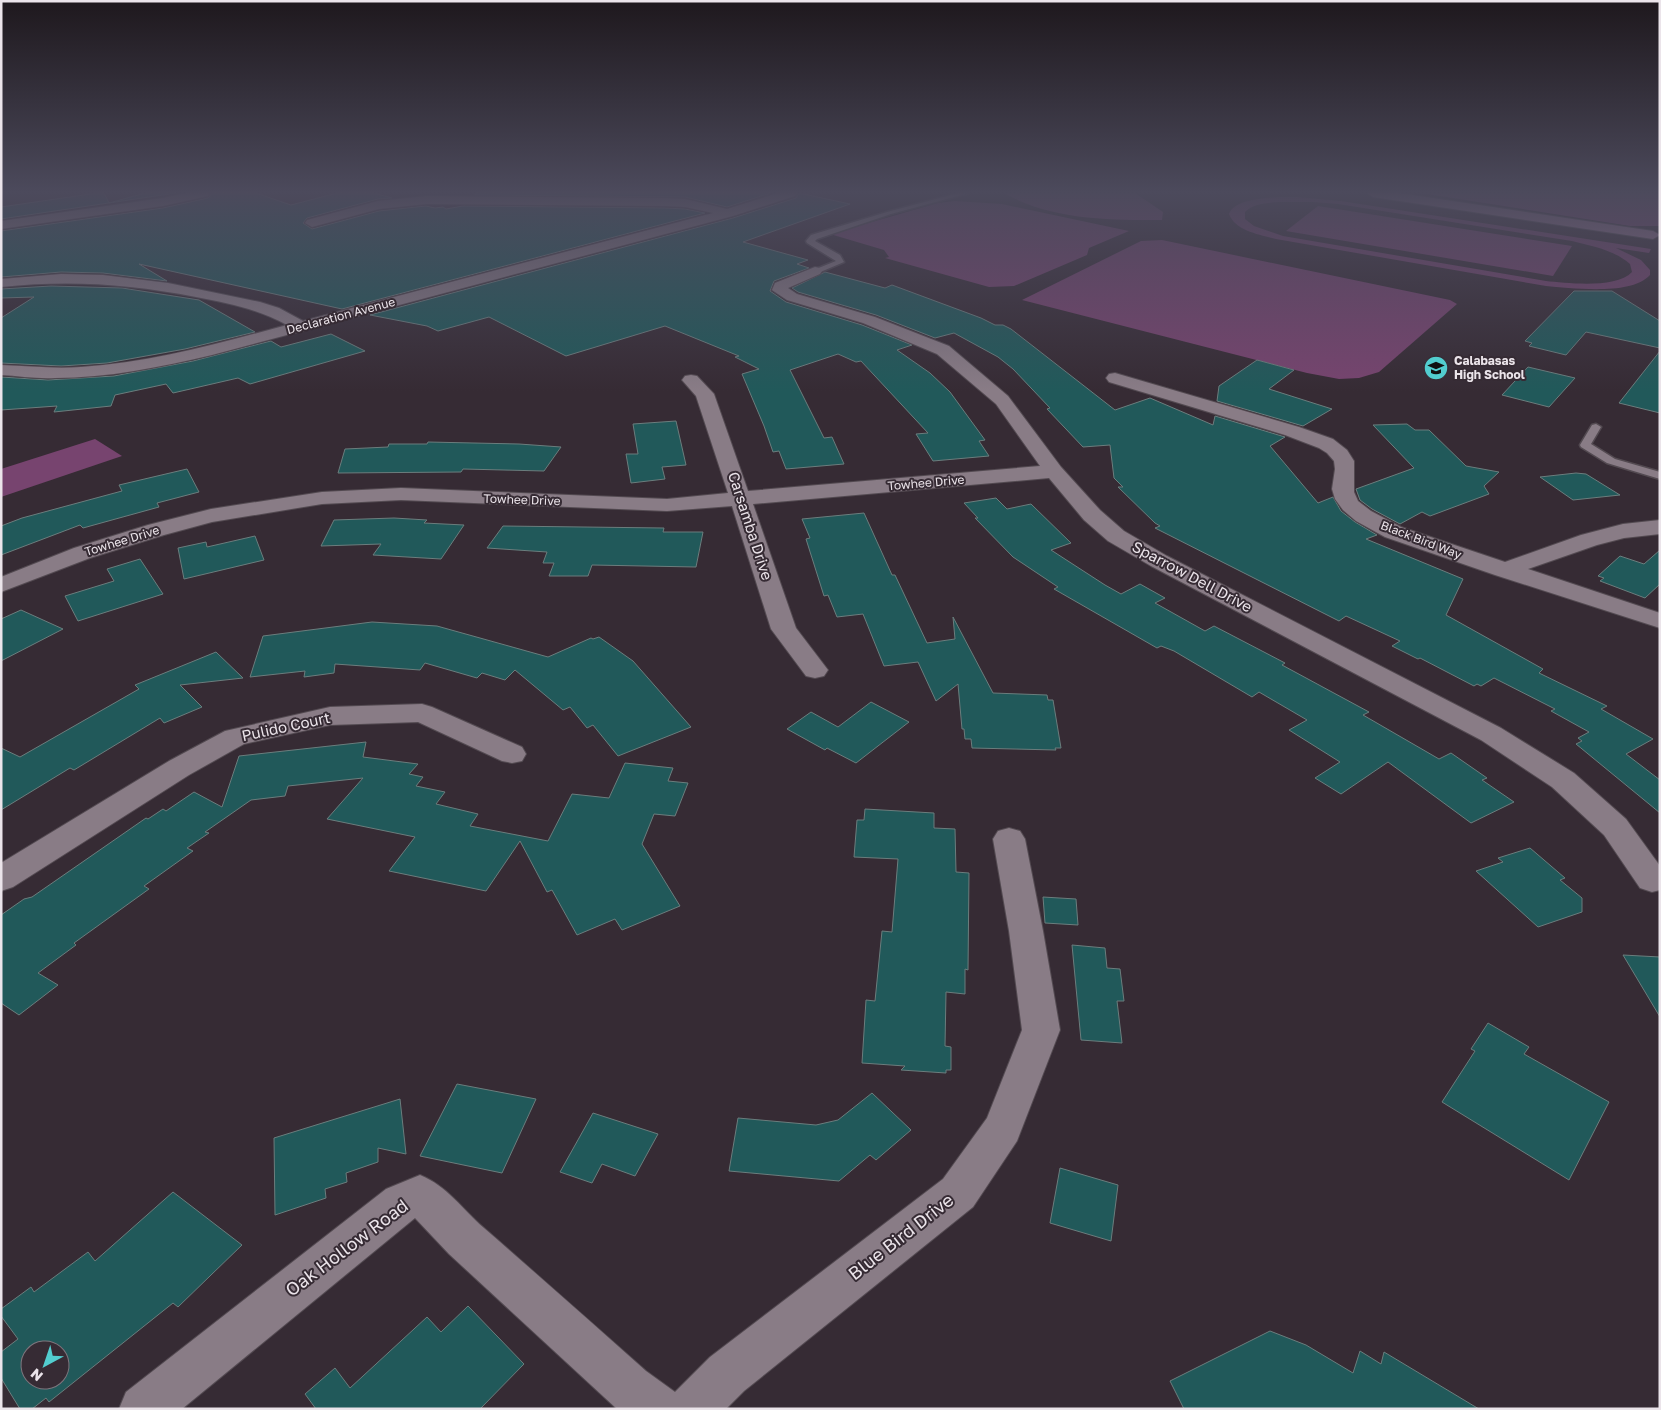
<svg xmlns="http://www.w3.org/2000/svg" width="1661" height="1410" viewBox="0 0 1661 1410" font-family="'Golos Text',sans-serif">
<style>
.green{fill:#77446f;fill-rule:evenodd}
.building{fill:#21595a;stroke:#6b7d7d;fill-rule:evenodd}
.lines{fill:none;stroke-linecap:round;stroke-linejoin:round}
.service-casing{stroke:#534a51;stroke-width:3}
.minor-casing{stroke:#534a51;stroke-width:2}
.secondary-casing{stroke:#534a51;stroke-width:2}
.service{fill:#897c86;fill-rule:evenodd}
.minor{fill:#897c86;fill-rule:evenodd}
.secondary{fill:#9b7795;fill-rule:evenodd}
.labels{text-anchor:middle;stroke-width:4;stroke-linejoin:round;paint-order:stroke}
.far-street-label{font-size:12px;fill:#ebe4ea;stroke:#362b34}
.far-poi-label{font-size:12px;font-weight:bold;fill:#ebe4ea;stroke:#362b34;text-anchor:start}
.street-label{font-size:15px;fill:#ebe4ea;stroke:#362b34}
.near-street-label{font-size:18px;fill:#ebe4ea;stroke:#362b34}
</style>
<rect width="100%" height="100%" fill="#362b34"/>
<g class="green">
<path d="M 1004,193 L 1135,193 L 1163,212 L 1162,220 C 1108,220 1052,220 1004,193 Z"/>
<polygon points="1421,193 1660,193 1660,226 1630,226"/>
<path d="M 1297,197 L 1341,201 L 1651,249 L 1649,253 L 1616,248 L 1641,260 L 1650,270 L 1650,275 C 1631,296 1572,288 1546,286 L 1276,239 C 1261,235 1235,231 1229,214 C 1235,196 1282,197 1297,197 ZM 1278,202 L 1313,202 L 1338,204 L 1572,241 C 1592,246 1614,250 1630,264 L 1632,272 C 1616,289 1567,283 1546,281 L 1283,236 L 1254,226 L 1245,219 L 1245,212 C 1253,204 1266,203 1278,202 Z"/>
<polygon points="955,201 1002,204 1129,231 1089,248 1087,255 1014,286 989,287 885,258 889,257 884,250 830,234 938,203"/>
<polygon points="1318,206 1572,246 1553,276 1286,231"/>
<polygon points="1162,240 1450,300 1457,304 1379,372 1359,378 1339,379 1307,373 1022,300 1141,241"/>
<polygon points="95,439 122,456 1,497 1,469"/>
</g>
<g class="building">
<polygon points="97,193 104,193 109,203 145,193 176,193 1,219 1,207"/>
<polygon points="212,193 256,193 291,205 337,193 374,193 392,198 378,199 307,218 303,223 312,229 379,211 426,206 435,208 443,207 446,209 463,206 665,208 685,209 705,213 342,309 139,264 167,281 103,273 61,272 1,277 1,231 163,208 208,198"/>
<polygon points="476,193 771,193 727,207 685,197 475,195"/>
<polygon points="799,193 850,204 743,242 808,260 797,264 809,268 774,281 770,291 786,302 862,325 912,345 897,350 930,373 950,392 985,440 979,441 989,456 933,461 916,434 928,433 861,361 856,362 838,354 790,370 824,438 832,437 844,464 786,469 779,451 773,452 764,426 742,374 759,369 735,357 739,356 665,326 566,356 489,317 438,331 427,326 370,315 733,218 796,198"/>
<polygon points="825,272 885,288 892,285 981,318 995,325 1003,325 1011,329 1115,410 1150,398 1213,425 1215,416 1285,437 1270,446 1318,503 1333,497 1341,511 1355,522 1377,535 1366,539 1463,579 1446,615 1543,669 1539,673 1607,706 1601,709 1653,739 1626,754 1660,780 1660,813 1576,744 1582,741 1578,738 1589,732 1551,711 1555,709 1494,678 1481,686 1477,684 1474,686 1420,658 1418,659 1392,646 1400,641 1346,616 1339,621 1155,528 1160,526 1155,523 1118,487 1123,487 1114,478 1110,445 1083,447 1047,409 1050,408 1013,369 998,357 954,333 935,338 876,315 798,292 792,288"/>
<polygon points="51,286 122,288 199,300 255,332 185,349 107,363 61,366 1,363 1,318 34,297 1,298 1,289"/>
<polygon points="1574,291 1612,291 1660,321 1660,348 1586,332 1566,355 1529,346 1532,343 1525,341"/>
<polygon points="331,334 365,351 250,384 238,378 173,393 166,384 115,395 111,406 54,412 57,406 1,410 1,377 48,380 114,376 193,361 271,341 281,347"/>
<polygon points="1660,351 1660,413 1619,403"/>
<polygon points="1257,360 1294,370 1269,389 1332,409 1303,426 1217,401 1219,386"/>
<polygon points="1528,367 1575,378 1549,407 1502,395"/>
<polygon points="676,421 686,465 662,467 665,479 631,483 626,454 638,454 633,424"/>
<polygon points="1407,424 1415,430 1429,430 1466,466 1499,472 1484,486 1489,494 1430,516 1422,512 1400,524 1372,509 1360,500 1356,489 1414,468 1373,425"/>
<polygon points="428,442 519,444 561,447 544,471 463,469 461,472 338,473 345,449 388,447 389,444 427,444"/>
<polygon points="187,469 199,492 157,503 159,507 83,528 80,525 1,555 1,526 22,518 122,491 119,485"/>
<polygon points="1576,473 1586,474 1620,495 1573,500 1540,477"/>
<polygon points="996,498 1007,509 1031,504 1071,543 1051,550 1105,585 1121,594 1140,584 1165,598 1155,603 1205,631 1214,626 1285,663 1282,665 1369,712 1363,715 1439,759 1451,753 1487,778 1482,780 1514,802 1471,823 1388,762 1341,794 1315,778 1340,762 1289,730 1307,720 1259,692 1252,697 1174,651 1161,646 1157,648 1054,589 1058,587 1013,557 975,518 978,518 964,503"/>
<polygon points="864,513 892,575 895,575 927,643 955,639 953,617 993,693 1047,695 1048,700 1053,700 1061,748 1055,748 1056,750 972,748 971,739 965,739 964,729 962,729 958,684 936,701 918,662 884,666 863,614 837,617 828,595 824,596 806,539 810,538 802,519"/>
<polygon points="394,518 427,520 424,523 464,525 441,559 373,555 381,544 321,546 334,520"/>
<polygon points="503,526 664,528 663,532 703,532 696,567 592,565 588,576 549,576 554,563 543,563 547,552 487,548"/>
<polygon points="255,536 264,560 184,579 178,548 206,542 207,547"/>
<polygon points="1660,550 1660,584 1645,598 1600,581 1604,578 1598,576 1620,556 1644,564"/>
<polygon points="140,559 163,594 78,621 65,596 114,581 107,569"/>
<polygon points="21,610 63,629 1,661 1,619"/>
<polygon points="372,622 437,626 548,657 591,638 593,639 599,637 633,661 691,727 618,756 593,725 587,728 570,707 563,710 515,670 505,680 482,673 477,678 425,663 420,670 335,664 334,673 304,677 305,671 250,677 263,636"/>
<polygon points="216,652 243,678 180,685 202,707 164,723 160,718 74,770 70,768 1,810 1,748 20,757 139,689 135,685"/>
<polygon points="871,702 909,722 856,763 827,748 825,750 787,729 811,712 838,727"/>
<polygon points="366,742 363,757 418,764 409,774 423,777 416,786 445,792 436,804 478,814 470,826 548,841 572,794 609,798 625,763 673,768 668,781 688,783 675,816 654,814 642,844 680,906 622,930 615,919 577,935 552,890 547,892 520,841 486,891 389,871 415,837 327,819 363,778 288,786 285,796 251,800 205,832 209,833 187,848 193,851 144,886 149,889 74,943 76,945 38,973 58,985 19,1015 1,1003 1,915 24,899 32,897 146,818 148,819 163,809 166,811 194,792 222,807 239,756"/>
<polygon points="865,809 934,813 934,828 955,829 956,872 969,873 968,970 965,969 965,994 946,992 945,1046 951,1047 951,1070 946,1070 946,1073 901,1070 905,1066 862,1063 866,1000 875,1001 882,931 892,932 898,859 854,857 857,820 864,820"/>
<polygon points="1530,848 1565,878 1560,880 1582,898 1582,912 1538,927 1476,871 1503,862 1498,858"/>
<polygon points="1043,897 1076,899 1078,925 1045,923"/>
<polygon points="1072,945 1105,948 1107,968 1120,969 1124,1001 1117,1001 1122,1043 1081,1040"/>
<polygon points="1623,955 1660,957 1660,1017"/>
<polygon points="1488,1023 1529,1047 1524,1054 1609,1102 1569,1180 1442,1102 1475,1051 1471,1049"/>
<polygon points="457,1084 536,1099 502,1173 420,1156"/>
<polygon points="872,1093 911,1130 876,1160 870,1155 839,1181 729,1171 738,1118 816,1125 838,1120"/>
<polygon points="400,1099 406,1154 378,1148 378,1162 346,1173 347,1182 325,1189 326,1198 275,1215 274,1138"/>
<polygon points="593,1113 658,1134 635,1176 602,1164 592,1183 560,1172"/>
<polygon points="1060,1168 1118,1185 1111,1241 1050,1223"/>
<path d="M 173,1192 L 242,1245 L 178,1307 L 173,1303 L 49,1402 L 46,1398 L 32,1409 L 20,1409 L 1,1378 L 1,1352 L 18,1339 L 1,1316 L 1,1309 L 31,1287 L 34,1292 L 88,1252 L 95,1261 ZM 30,1350 L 60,1350 L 60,1380 L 30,1380 Z"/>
<polygon points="468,1306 524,1364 480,1409 316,1409 305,1394 335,1368 350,1388 427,1317 441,1332"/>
<polygon points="1270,1331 1306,1345 1353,1373 1360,1351 1381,1364 1384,1352 1479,1409 1184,1409 1170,1381"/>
</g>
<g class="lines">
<g class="service-casing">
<g id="service">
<polygon points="958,193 969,193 891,214 817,239 815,241 840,255 844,262 818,273 811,271 836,261 807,243 806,241 811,235 887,212"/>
<polygon points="1596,424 1601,427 1591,444 1615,459 1660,472 1660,479 1607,463 1581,447 1580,445 1592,425"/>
</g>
</g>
<g class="minor-casing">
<g id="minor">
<polygon points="186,193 210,193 208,196 163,206 1,229 1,221 163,198"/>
<path d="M 778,193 L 797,193 L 795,196 L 733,216 L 212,355 C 160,367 108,378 55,378 C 37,379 19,376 1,375 L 1,365 C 28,366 54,369 81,367 C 151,363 220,343 287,325 C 258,309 228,303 196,297 C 128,284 70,280 1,287 L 1,279 L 61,274 L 103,275 L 168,283 L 260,302 L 279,308 L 303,321 L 713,213 L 685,207 L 665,206 L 427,204 L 379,209 L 312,227 L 305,223 L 307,220 L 378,201 L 427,196 L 665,198 L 685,199 L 727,209 Z"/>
<polygon points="815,267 820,268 822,271 820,274 788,288 797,294 875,317 949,346 1008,396 1061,467 1100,510 1124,531 1167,556 1501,728 1574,773 1626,819 1660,866 1660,890 1652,892 1640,888 1604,835 1552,787 1481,740 1151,566 1108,541 1084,520 1049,478 753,504 796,628 828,670 824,676 815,678 806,676 771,629 732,506 667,511 401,500 322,504 212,522 164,535 90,558 1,592 1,577 74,548 148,525 211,509 322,492 401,488 667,499 728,493 696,396 682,380 685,376 691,375 697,376 714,394 748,491 1040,466 996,404 937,354 863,323 787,300 772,290 775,283"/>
<polygon points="1115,373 1299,427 1333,439 1347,450 1354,461 1354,492 1358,501 1371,511 1401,527 1505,562 1581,535 1623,524 1660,520 1660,534 1624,538 1597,545 1528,569 1660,613 1660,628 1495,575 1385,537 1356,521 1343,510 1335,499 1332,489 1335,469 1334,461 1327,453 1319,448 1285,435 1109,382 1106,378 1109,374"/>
<polygon points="422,704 432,707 522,747 526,754 522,761 512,763 502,761 418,722 330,725 244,744 189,775 13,887 1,891 1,863 169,761 225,731 330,707"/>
<path d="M 1009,828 L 1020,831 L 1025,839 L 1043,931 L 1060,1030 L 1017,1141 L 973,1207 L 744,1391 L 726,1409 L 617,1409 L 449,1254 L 415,1218 L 182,1409 L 119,1409 L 126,1392 L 386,1189 L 420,1175 C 447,1186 462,1209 484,1228 C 538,1275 592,1323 646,1371 L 675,1392 L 710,1357 L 943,1179 L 987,1118 L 1022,1030 L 1009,931 L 993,839 L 998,831 Z"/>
</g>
</g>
<g class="secondary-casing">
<polygon id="secondary" points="1367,193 1399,193 1653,231 1660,235 1653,239 1373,197"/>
</g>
<use href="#service" class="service"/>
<use href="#minor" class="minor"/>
<use href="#secondary" class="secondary"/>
</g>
<linearGradient id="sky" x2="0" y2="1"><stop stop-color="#1e181d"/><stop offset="0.49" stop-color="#4c4a5c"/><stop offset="1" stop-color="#4c4a5c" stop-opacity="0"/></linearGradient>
<rect width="1661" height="391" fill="url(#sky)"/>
<defs>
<g id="school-disc" transform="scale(1.25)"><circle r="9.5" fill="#52cdcf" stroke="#362b34"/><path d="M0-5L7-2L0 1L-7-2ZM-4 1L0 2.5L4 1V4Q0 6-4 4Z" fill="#111"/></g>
</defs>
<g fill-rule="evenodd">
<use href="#school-disc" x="1436" y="368"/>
</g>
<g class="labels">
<g class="far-street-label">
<text transform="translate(341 316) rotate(-15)" y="4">Declaration Avenue</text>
<text transform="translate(926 483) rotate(-5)" y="4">Towhee Drive</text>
<text transform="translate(522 500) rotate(2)" y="4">Towhee Drive</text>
<text transform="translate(1421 540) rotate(21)" y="4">Black Bird Way</text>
<text transform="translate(122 541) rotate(-17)" y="4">Towhee Drive</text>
</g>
<g class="far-poi-label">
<text x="1454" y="365">Calabasas<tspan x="1454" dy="14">High School</tspan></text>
</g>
<g class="street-label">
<text transform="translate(750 526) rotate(72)" y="5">Carsamba Drive</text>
<text transform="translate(1192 577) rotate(28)" y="5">Sparrow Dell Drive</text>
<text transform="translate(286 727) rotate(-12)" y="5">Pulido Court</text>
</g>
<g class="near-street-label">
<text transform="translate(901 1237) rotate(-38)" y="6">Blue Bird Drive</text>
<text transform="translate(347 1248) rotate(-37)" y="6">Oak Hollow Road</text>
</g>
</g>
<rect width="1661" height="1410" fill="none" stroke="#ebe4ea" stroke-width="5"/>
<g transform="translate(45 1365) rotate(220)"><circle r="24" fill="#362b34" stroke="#7e757d"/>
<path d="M0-4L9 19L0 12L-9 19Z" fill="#52cdcf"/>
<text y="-8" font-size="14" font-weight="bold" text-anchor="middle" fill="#ebe4ea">N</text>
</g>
</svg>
